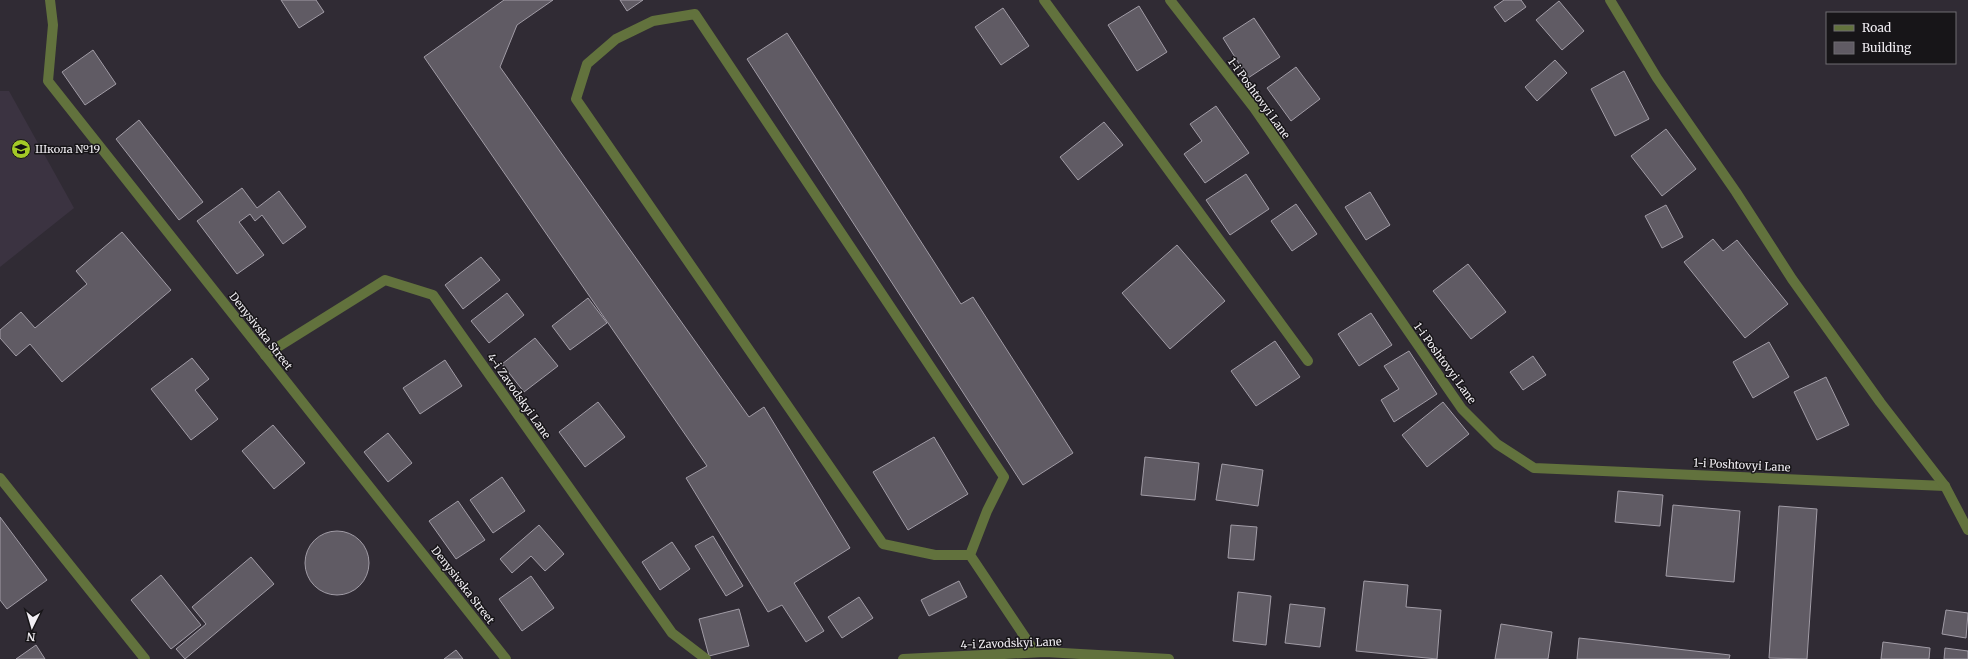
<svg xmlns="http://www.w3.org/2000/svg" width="1968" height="659" viewBox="0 0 1968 659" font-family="Merriweather,serif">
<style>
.built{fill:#3b3341}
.building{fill:#605b64;stroke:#a19ca6}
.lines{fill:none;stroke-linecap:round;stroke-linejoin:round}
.lane{stroke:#62723d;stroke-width:10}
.street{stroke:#62723d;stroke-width:10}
.labels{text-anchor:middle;stroke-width:3;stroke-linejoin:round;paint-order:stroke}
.street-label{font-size:11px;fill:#f1eef3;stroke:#171518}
.poi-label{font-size:11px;fill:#f1eef3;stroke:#171518;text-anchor:start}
</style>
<rect width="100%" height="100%" fill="#302b34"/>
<polygon class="built" points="0,91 9,91 74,208 0,267"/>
<g class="building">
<polygon points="281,0 316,0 324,12 299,28"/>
<polygon points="504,0 553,0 517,25 500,67 749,417 764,407 850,548 794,583 824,631 806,642 782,605 768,612 686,478 707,466 424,57"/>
<polygon points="620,0 643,0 627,11"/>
<polygon points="1504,0 1521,0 1526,7 1505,22 1494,7"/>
<polygon points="1559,1 1584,31 1562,50 1536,20"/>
<polygon points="1139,6 1167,52 1137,71 1108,25"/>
<polygon points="1003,8 1029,46 1001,65 975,27"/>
<polygon points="1254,18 1280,57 1248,78 1223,38"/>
<polygon points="787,33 961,304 973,297 1073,453 1023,485 747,59"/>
<polygon points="93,50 116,84 85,105 62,72"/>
<polygon points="1555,60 1567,73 1537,101 1525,87"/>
<polygon points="1296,67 1320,99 1291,121 1267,88"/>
<polygon points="1624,71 1649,119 1615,136 1591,89"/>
<polygon points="1216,106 1249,153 1205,183 1184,154 1202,141 1190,124"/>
<polygon points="139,120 203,202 179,220 116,139"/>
<polygon points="1104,122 1123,145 1078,180 1060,157"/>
<polygon points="1666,129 1696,169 1662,196 1631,156"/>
<polygon points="1246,174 1269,209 1230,235 1206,200"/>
<polygon points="242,188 257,208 279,191 306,227 283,244 262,215 255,221 250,214 239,222 264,255 237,274 197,221"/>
<polygon points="1370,192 1390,225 1366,240 1345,207"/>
<polygon points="1296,204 1317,234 1292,251 1271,221"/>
<polygon points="1666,205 1683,237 1662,248 1645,216"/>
<polygon points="122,232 171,290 62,382 30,344 16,356 0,338 0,330 21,312 35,328 87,284 76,271"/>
<polygon points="1713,239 1723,251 1737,240 1788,304 1745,338 1684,262"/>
<polygon points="1177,245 1225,301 1170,349 1122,293"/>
<polygon points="481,257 500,280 463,309 445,285"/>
<polygon points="1468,264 1506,312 1471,339 1433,291"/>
<polygon points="507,293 524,315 489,343 471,321"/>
<polygon points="588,298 607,323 570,350 552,326"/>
<polygon points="1371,313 1392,345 1359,366 1338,334"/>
<polygon points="535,338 558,366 524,392 502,364"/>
<polygon points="1275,341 1300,377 1256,406 1231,371"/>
<polygon points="1769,342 1789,377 1753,398 1733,362"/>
<polygon points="1409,351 1437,394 1394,422 1381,400 1399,389 1384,366"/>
<polygon points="1533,356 1546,375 1523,390 1510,372"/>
<polygon points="192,358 209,379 195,390 218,419 191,440 151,389"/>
<polygon points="445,360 462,386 420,414 403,388"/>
<polygon points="1826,377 1849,425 1817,440 1794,392"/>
<polygon points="598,402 625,437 585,467 559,432"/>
<polygon points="1443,402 1469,434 1427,467 1402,435"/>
<polygon points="273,425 305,463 274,489 242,451"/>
<polygon points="388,433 412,463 388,482 364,452"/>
<polygon points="934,437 968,494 908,530 873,472"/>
<polygon points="1145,457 1199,463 1195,500 1141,495"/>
<polygon points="1222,464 1263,470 1258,506 1216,500"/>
<polygon points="502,477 525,511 493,533 470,500"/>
<polygon points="1618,491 1663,495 1660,526 1615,522"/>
<polygon points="458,501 485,540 456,559 429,521"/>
<polygon points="1673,505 1740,511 1734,582 1666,576"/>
<polygon points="1779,506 1817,509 1807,659 1769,658"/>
<polygon points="0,517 47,580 7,609 0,600"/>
<polygon points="539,525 564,554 545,571 531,556 512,573 500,559"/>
<polygon points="1231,525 1257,527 1254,560 1228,558"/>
<circle cx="337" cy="563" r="32"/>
<polygon points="713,536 743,586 726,596 695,546"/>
<polygon points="672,542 690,569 660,590 642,562"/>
<polygon points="251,557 274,584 185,659 176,649 206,624 192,607"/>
<polygon points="161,575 201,625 171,649 131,600"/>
<polygon points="531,576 554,608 522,631 499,599"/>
<polygon points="959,581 967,597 929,616 921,600"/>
<polygon points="1364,581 1408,585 1406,607 1441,610 1437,659 1356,651"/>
<polygon points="1238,592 1271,596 1266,645 1233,641"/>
<polygon points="859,597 873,618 842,638 828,617"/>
<polygon points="1290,604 1325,608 1320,647 1285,643"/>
<polygon points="739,609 749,646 709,656 699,619"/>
<polygon points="1946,610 1968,613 1966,638 1942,634"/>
<polygon points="1501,624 1552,632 1548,659 1495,659"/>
<polygon points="1579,638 1730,655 1729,659 1577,659"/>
<polygon points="1883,642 1930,648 1929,659 1881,659"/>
<polygon points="36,645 45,659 16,659"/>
<polygon points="1945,648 1968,651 1968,659 1944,659"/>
<polygon points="456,650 463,659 444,659"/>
</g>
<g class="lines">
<polyline class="lane" points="970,555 935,555 883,544 576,99 587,64 616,39 653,21 695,14 1004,477 987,511 970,555 1035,652"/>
<g class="street">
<polyline points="50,0 53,25 48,81 506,659"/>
<polyline points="1044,0 1308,361"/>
<polyline points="1170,0 1254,108 1462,409 1497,444 1534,468 1945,486"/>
<polyline points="1610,0 1657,78 1736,192 1792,279 1880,402 1945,486 1968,530"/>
<polyline points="265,355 385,280 433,295 672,633 706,659"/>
<polyline points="0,478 145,659"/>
<polyline points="903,659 1045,652 1169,659"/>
</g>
</g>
<defs>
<g id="school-disc" transform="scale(1)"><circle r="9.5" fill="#a3c927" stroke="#171518"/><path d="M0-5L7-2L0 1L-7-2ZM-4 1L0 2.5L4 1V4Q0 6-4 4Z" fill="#111"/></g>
</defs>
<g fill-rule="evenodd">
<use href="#school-disc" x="21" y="149"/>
</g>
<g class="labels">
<g class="street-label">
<text transform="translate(1259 98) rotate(54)" y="4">1-i Poshtovyi Lane</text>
<text transform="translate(261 331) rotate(52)" y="4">Denysivska Street</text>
<text transform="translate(1445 363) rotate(54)" y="4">1-i Poshtovyi Lane</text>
<text transform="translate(519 396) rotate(55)" y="4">4-i Zavodskyi Lane</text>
<text transform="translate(1742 465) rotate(3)" y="4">1-i Poshtovyi Lane</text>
<text transform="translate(463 585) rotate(52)" y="4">Denysivska Street</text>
<text transform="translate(1011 643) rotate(-2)" y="4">4-i Zavodskyi Lane</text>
</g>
<g class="poi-label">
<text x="35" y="153">Школа №19</text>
</g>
</g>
<rect x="1826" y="12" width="130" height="52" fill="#171518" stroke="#6e6c70"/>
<rect x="1834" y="25" width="20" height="6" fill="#62723d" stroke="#6e6c70"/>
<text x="1862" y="32" font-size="12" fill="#f1eef3">Road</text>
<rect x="1834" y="42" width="20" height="12" fill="#605b64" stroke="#6e6c70"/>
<text x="1862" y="52" font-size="12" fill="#f1eef3">Building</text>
<g transform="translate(32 627) rotate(185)" stroke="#171518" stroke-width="3" paint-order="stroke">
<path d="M0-3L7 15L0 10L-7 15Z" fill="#f1eef3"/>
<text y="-6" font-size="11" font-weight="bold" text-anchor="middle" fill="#f1eef3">N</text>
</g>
</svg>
